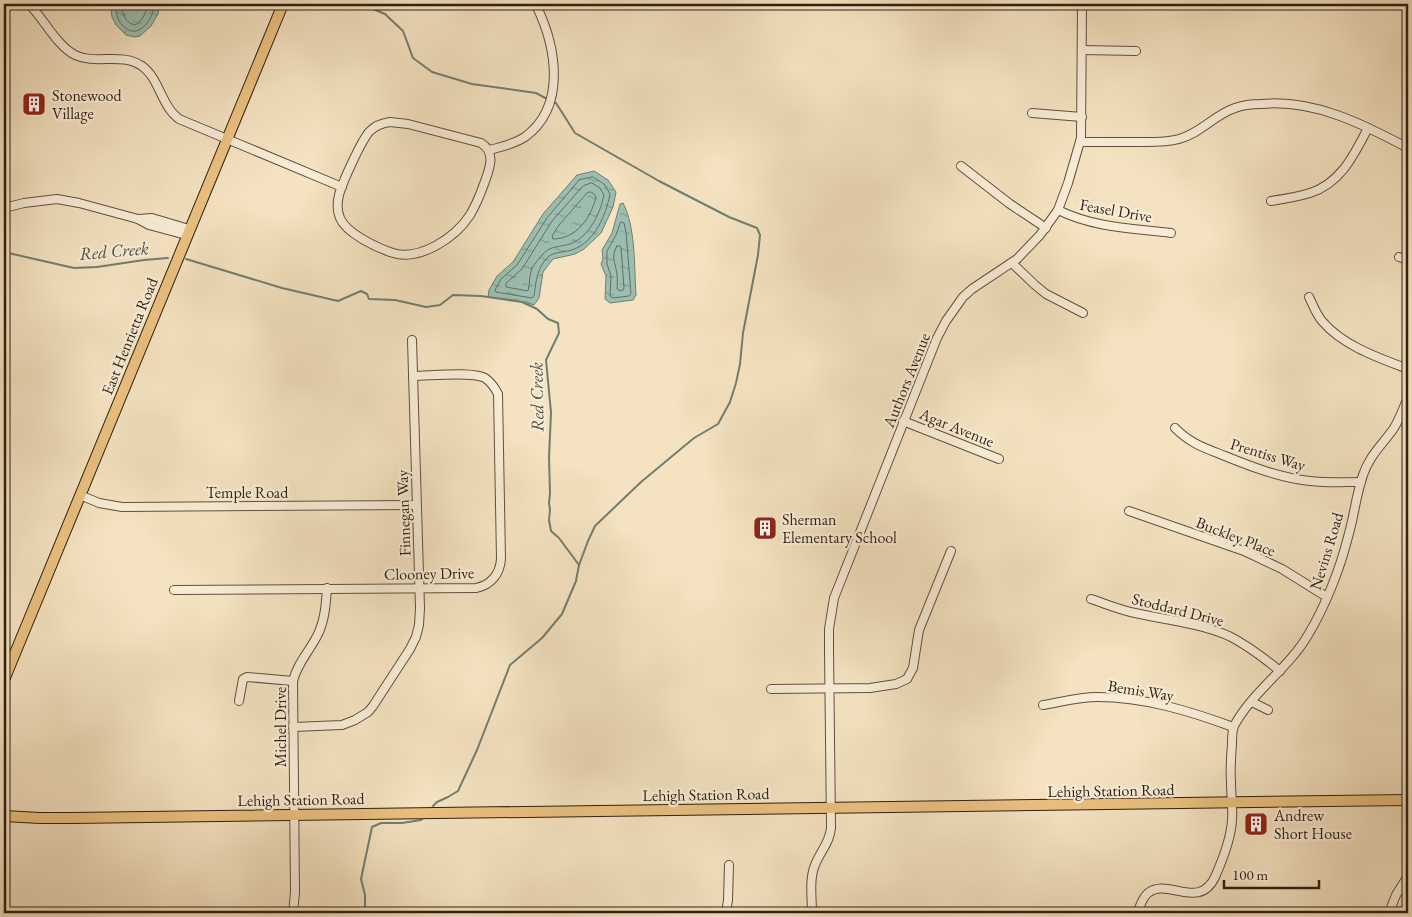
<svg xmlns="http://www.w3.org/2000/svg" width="1412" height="917" viewBox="0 0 1412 917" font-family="'EB Garamond',serif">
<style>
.water{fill:url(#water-ripples);stroke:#707e71}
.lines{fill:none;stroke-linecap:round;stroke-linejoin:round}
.shore{stroke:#666e61;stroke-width:1}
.stream{stroke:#707e71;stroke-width:2}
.minor-casing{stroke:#60503e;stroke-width:10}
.major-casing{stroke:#2f1f12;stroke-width:12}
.minor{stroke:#f8ecd6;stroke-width:8}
.major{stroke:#eac180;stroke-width:10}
.labels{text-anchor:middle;stroke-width:4.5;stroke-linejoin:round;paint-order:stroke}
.poi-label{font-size:16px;fill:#2f1f12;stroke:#f8ecd6;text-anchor:start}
.street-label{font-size:16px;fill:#2f1f12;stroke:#f8ecd6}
.water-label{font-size:18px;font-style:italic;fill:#504f41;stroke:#f8ecd6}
</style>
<defs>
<pattern id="water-ripples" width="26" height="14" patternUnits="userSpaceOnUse" patternTransform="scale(1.25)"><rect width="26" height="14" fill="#9cbeb0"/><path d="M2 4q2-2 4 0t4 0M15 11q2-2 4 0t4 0" fill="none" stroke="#809a8e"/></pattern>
</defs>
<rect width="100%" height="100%" fill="#f4e2c0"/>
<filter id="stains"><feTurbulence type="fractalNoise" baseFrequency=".004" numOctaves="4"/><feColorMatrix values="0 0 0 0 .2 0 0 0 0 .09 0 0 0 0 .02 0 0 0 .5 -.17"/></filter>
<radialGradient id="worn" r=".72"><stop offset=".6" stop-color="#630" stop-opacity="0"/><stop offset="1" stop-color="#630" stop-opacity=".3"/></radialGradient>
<g class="water">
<polygon points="107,4 160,4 158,14 151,26 140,36 135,37 126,35 116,25 112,17 111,10"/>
<polygon points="594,171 608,180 616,192 613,207 601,233 584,249 575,254 553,259 543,272 539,298 534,305 516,300 488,297 489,290 497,276 513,262 543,214 577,175"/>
<path d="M 623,203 C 636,228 634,267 636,295 L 633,300 L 610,303 L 605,299 L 606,276 L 601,264 L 603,259 L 602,250 L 612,233 L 620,204 Z"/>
</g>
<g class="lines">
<g class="shore">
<path d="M 112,4 C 117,9 116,16 120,22 C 122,26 127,30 132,31 C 141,33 151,20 153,11 C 154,9 154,6 155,4"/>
<path d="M 120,4 C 124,13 123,22 135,25 C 143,21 146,12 148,4"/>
<path d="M 593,177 L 604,184 L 610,194 C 606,215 595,242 572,250 C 565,252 555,252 549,256 C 537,267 536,281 534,296 L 532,298 L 496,292 L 495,290 L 501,279 L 517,265 L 547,218 L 579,180 Z"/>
<path d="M 592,183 L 600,188 L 604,195 C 600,214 589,237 570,244 C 561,247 550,246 544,253 C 540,257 535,263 532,268 C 529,275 530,284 528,291 L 506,287 L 506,283 L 522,269 L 552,221 L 583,186 Z"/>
<path d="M 591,192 L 594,194 L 596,197 C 591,218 576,239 553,239 L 552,236 L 559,225 L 587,193 Z"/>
<polygon points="621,222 624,223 626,232 631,294 629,296 613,298 610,296 611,276 607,264 607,251 616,235"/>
<path d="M 617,246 L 620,246 L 621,247 L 624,288 L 623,290 L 620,291 L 617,289 C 617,285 618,280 617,275 C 616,263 610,258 617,246 Z"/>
</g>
<g class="stream">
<polyline points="361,4 385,14 403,31 413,58 432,72 472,84 536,93 549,100"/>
<polyline points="553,102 556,103 575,133 659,181 729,217 757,228 760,235 758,255 743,333 740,364 736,383 730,402 718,424 694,438 641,482 595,526 588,541 579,565"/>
<polyline points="4,252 74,268 97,267 144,260 168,258"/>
<polyline points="186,259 282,288 338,301 361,291 367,294 369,299 395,300 426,307 440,305 453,295 481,296 522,302 537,309 548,319 558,323 559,333 546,360 551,412 549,458 550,493 549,503 550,510 549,520 551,531 559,538 579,565 576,581 562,614 542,638 510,665 477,750 458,791 448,797 437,802 433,806"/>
<polyline points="365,913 365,895 361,879 372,827 381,823 402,823 421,820 423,818"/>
</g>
<g class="minor-casing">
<g id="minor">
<path d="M 29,4 C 44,19 56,45 75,55 C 96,65 121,52 142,66 C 157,77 160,97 171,111 C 173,114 176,116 179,119 L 342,187"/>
<polyline points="1082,50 1136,51"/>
<polyline points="1032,113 1082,117"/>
<path d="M 390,122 L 408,124 L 481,143 C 497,153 489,170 484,184 C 480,195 476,205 470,215 C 455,238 420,261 393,253 C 377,248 346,233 340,218 C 337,211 337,203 339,195 C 342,183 362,139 370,131 C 376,125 383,123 390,122 Z"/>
<path d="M 1080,142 C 1098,142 1116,142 1134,142 C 1149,142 1164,143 1179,139 C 1201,133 1214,115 1235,108 C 1243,105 1252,104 1261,104 C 1314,99 1363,124 1408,148"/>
<path d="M 489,150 C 502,147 514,144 525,137 C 567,106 556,47 537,7 L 538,4"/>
<polyline points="961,166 1010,204 1046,228"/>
<path d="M 1271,201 C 1284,199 1297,197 1310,193 C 1341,183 1354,155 1368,128"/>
<polyline points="4,208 24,203 57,199 79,203 138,219 149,225 186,235"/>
<path d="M 1058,210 C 1095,228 1131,228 1171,233"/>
<polyline points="138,219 152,218 189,229"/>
<polyline points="1399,257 1408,260"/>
<polyline points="1012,263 1035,285 1046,294 1083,313"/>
<path d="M 1309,297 C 1313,305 1316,314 1322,321 C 1343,346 1379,358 1408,369"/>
<polyline points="903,421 999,459"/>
<path d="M 1175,428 C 1191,444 1205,448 1225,456 C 1252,467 1281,478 1310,481 C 1327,483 1344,482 1361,482"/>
<polyline points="80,495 99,503 122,507 416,505"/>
<polyline points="1129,511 1244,551 1282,569 1327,597"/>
<path d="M 174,590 L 476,588 C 491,585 500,574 501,559 L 498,394 C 495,388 491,382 485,378 C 472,371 430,376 413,376"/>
<path d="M 1091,599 C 1106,604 1120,610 1135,613 C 1167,620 1199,623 1229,636 C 1247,645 1264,658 1280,671"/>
<polyline points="771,689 870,688 896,684 907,679 913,668 919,630 951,551"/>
<polyline points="239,701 243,679 247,677 293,681"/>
<polyline points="1252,702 1268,710"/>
<path d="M 1043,705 C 1061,702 1079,697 1097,697 C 1144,697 1190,711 1233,727"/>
<polyline points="293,727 342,725 355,720 368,712 373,706 410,649 416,637 419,625 420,608 412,340"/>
<path d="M 293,913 L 295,892 L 293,681 C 298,661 311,650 319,632 C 325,618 326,603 327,588"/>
<polyline points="726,913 728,900 729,865"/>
<path d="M 812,913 C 812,898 809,879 815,865 C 820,852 830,842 831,828 L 829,649 L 829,629 L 834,598 L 937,338 L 946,321 L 963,297 L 972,289 L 1017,259 L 1040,235 L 1058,210 L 1068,183 L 1081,138 L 1082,4"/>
<path d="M 1137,913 C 1140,907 1142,898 1148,893 C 1167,877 1199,911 1215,877 C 1223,859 1231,839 1232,820 C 1233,807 1231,794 1231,782 C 1230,769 1231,757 1232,744 C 1232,738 1232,731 1234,726 C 1252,692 1289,668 1308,635 C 1325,607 1340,569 1348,537 C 1354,517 1356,495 1363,475 C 1369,456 1383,444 1394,428 C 1400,418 1404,407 1408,397"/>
<polyline points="1389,913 1396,895 1408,876"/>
</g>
</g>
<g class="major-casing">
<g id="major">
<polyline points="4,680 283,4"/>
<polyline points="4,816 40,818 73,818 1408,800"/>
</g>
</g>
<use href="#minor" class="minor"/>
<use href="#major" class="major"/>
</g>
<defs>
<g id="building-square" transform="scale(1.25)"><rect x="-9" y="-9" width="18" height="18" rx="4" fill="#8f2418" stroke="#f8ecd6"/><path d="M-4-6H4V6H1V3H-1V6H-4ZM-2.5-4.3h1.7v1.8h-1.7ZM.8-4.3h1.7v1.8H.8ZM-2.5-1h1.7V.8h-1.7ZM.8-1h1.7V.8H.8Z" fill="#fff"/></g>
</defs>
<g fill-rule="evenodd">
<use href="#building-square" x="34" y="104"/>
<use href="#building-square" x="765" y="528"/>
<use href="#building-square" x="1256" y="824"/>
</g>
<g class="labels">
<g class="poi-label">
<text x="52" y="101">Stonewood<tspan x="52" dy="18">Village</tspan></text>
<text x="782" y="525">Sherman<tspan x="782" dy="18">Elementary School</tspan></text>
<text x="1274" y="821">Andrew<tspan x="1274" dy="18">Short House</tspan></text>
</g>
<g class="street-label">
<text transform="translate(1116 210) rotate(10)" y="6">Feasel Drive</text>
<text transform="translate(129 336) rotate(-68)" y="6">East Henrietta Road</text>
<text transform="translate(906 380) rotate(-68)" y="6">Authors Avenue</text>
<text transform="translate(957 427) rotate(22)" y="6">Agar Avenue</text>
<text transform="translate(1268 454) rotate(17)" y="6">Prentiss Way</text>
<text x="247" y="498">Temple Road</text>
<text transform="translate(403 513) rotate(-92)" y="6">Finnegan Way</text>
<text transform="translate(1236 536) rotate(21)" y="6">Buckley Place</text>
<text transform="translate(1326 551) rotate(-73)" y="6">Nevins Road</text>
<text transform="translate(429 573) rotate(-1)" y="6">Clooney Drive</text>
<text transform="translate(1178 609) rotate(14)" y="6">Stoddard Drive</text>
<text transform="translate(1141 690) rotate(9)" y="6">Bemis Way</text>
<text transform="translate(280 727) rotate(-90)" y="6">Michel Drive</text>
<text transform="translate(1111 790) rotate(-1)" y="6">Lehigh Station Road</text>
<text transform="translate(706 794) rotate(-1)" y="6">Lehigh Station Road</text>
<text transform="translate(301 799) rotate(-1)" y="6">Lehigh Station Road</text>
</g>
<g class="water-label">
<text transform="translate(114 251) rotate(-5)" y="6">Red Creek</text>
<text transform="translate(537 397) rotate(-91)" y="6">Red Creek</text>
</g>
</g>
<rect width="1412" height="917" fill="none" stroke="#f4e2c0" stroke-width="20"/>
<rect x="5" y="5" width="1402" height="907" fill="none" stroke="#2f1f12" stroke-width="2.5"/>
<rect x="10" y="10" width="1392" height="897" fill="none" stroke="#2f1f12"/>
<path d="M1224 880v8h95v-8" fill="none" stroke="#2f1f12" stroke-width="2.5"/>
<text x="1232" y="880" font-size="15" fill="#2f1f12" stroke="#f8ecd6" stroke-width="4" paint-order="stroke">100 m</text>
<rect width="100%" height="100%" filter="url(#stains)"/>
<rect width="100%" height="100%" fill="url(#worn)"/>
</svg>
